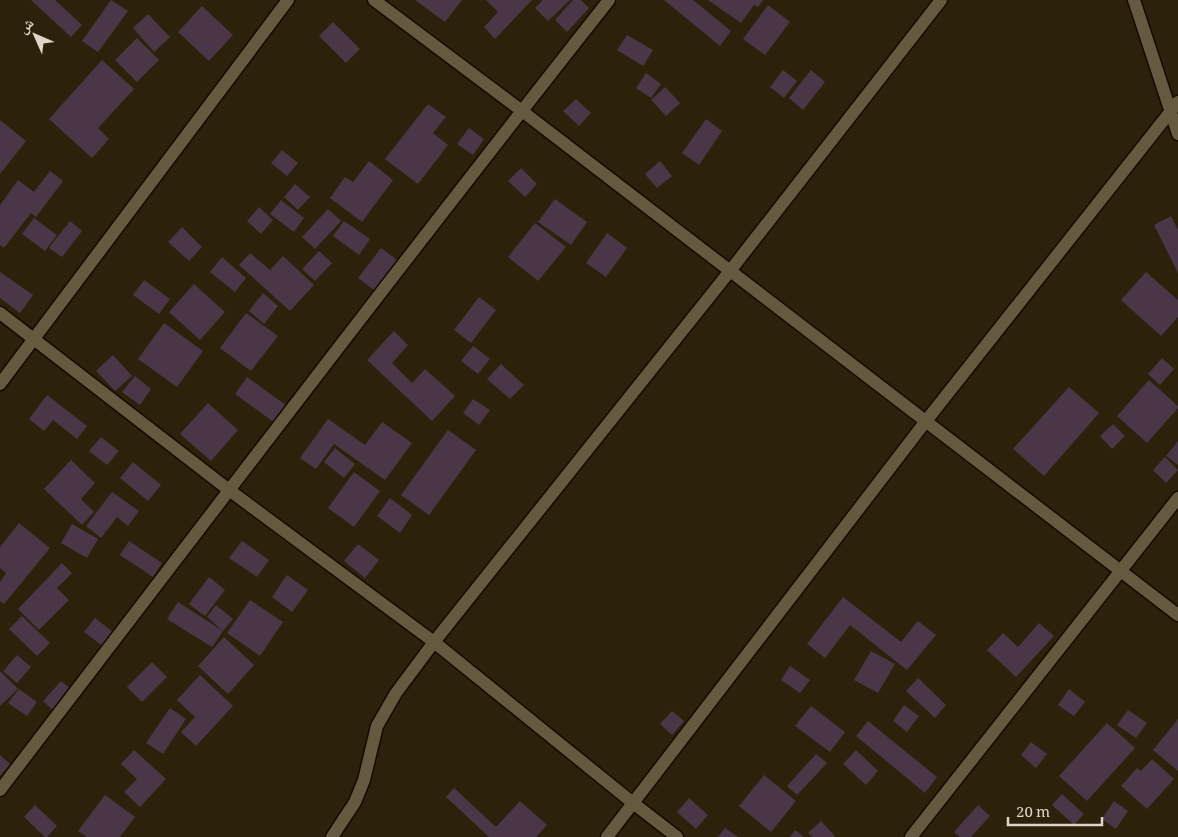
<svg xmlns="http://www.w3.org/2000/svg" width="1178" height="837" viewBox="0 0 1178 837" font-family="Georgia,'Noto Naskh Arabic',serif">
<style>
.building{fill:#4b3647}
.lines{fill:none;stroke-linecap:round;stroke-linejoin:round}
.minor-casing{stroke:#140a00;stroke-width:15}
.minor{stroke:#655940;stroke-width:12}
</style>
<rect width="100%" height="100%" fill="#2c210a"/>
<g class="building">
<polygon points="31,0 55,0 82,25 71,37"/>
<polygon points="111,0 128,11 98,52 82,41"/>
<polygon points="415,0 462,0 445,22"/>
<polygon points="486,0 532,0 495,39 484,27 498,12"/>
<polygon points="543,0 570,0 548,21 535,8"/>
<polygon points="573,0 581,0 589,8 567,32 555,20"/>
<polygon points="664,0 693,0 731,31 720,46"/>
<polygon points="708,0 763,0 758,7 754,5 741,23"/>
<polygon points="768,5 790,22 765,55 743,39"/>
<polygon points="202,6 233,35 209,61 178,32"/>
<polygon points="148,14 170,37 154,52 133,28"/>
<polygon points="333,22 360,49 346,63 319,36"/>
<polygon points="627,35 653,50 643,66 617,50"/>
<polygon points="137,38 159,60 137,82 115,60"/>
<polygon points="102,60 134,89 98,128 109,139 92,158 49,119"/>
<polygon points="783,70 797,81 784,98 770,87"/>
<polygon points="811,70 825,82 803,110 789,98"/>
<polygon points="646,73 661,84 651,98 636,88"/>
<polygon points="665,87 680,103 666,116 651,100"/>
<polygon points="576,99 591,113 579,126 563,111"/>
<polygon points="428,104 446,117 433,133 448,145 418,184 385,159"/>
<polygon points="706,119 722,131 699,165 682,153"/>
<polygon points="0,120 26,141 0,174"/>
<polygon points="469,128 484,139 473,155 457,144"/>
<polygon points="282,150 298,163 287,176 271,163"/>
<polygon points="369,161 393,180 362,222 330,198 345,177 353,182"/>
<polygon points="660,161 672,176 657,188 645,174"/>
<polygon points="521,168 537,184 525,197 508,181"/>
<polygon points="50,171 63,181 36,217 31,213 4,248 0,245 0,205 18,180 34,192"/>
<polygon points="295,184 310,197 298,210 284,197"/>
<polygon points="555,199 587,222 571,245 538,222"/>
<polygon points="281,200 304,218 294,232 270,214"/>
<polygon points="259,207 273,220 261,234 247,221"/>
<polygon points="328,209 341,221 315,249 302,237"/>
<polygon points="1171,216 1178,230 1178,273 1154,225"/>
<polygon points="34,218 57,235 45,251 22,234"/>
<polygon points="70,221 82,231 62,257 49,248"/>
<polygon points="344,221 370,239 359,255 333,236"/>
<polygon points="535,223 566,247 538,281 508,257"/>
<polygon points="182,227 202,247 189,261 168,242"/>
<polygon points="607,233 627,248 606,277 586,263"/>
<polygon points="381,248 397,260 374,290 358,278"/>
<polygon points="319,251 332,263 315,281 302,269"/>
<polygon points="250,253 270,270 283,256 314,285 290,311 239,265"/>
<polygon points="222,257 246,278 235,292 210,272"/>
<polygon points="0,272 33,295 20,313 0,298"/>
<polygon points="1146,272 1178,300 1178,317 1161,336 1121,300"/>
<polygon points="144,280 170,299 159,314 133,295"/>
<polygon points="194,284 225,312 200,340 169,312"/>
<polygon points="263,293 278,306 264,324 249,311"/>
<polygon points="479,297 496,310 471,343 454,330"/>
<polygon points="246,313 278,336 251,371 220,348"/>
<polygon points="164,323 203,351 177,387 138,359"/>
<polygon points="394,331 408,345 392,363 412,383 425,369 455,396 432,421 367,360"/>
<polygon points="473,346 490,359 478,374 461,361"/>
<polygon points="113,355 132,376 115,391 96,371"/>
<polygon points="1162,358 1174,369 1160,385 1148,374"/>
<polygon points="501,364 524,385 510,399 487,379"/>
<polygon points="135,376 151,389 140,405 122,392"/>
<polygon points="247,377 287,406 275,423 235,394"/>
<polygon points="1149,380 1178,406 1178,408 1147,443 1117,416"/>
<polygon points="1069,387 1099,413 1044,476 1013,449"/>
<polygon points="47,395 87,426 77,439 53,420 44,431 29,419"/>
<polygon points="473,399 490,410 479,425 463,413"/>
<polygon points="208,403 238,430 211,461 180,434"/>
<polygon points="328,419 365,445 382,422 412,443 385,480 334,444 316,469 300,458"/>
<polygon points="1113,424 1125,436 1112,449 1100,436"/>
<polygon points="448,430 476,450 429,515 401,495"/>
<polygon points="101,437 119,451 107,465 89,451"/>
<polygon points="1178,441 1178,465 1166,456"/>
<polygon points="335,448 355,464 344,478 324,462"/>
<polygon points="1165,457 1178,470 1166,483 1153,470"/>
<polygon points="71,460 95,483 81,499 94,512 82,525 44,489"/>
<polygon points="133,462 161,485 148,501 120,478"/>
<polygon points="354,472 380,491 354,527 328,508"/>
<polygon points="112,492 139,511 128,526 117,517 101,538 86,526"/>
<polygon points="390,498 412,515 400,533 377,516"/>
<polygon points="19,523 50,548 4,604 0,601 0,582 6,573 0,568 0,547"/>
<polygon points="72,524 98,539 87,558 61,543"/>
<polygon points="129,541 162,563 153,577 120,555"/>
<polygon points="242,541 269,560 257,577 229,558"/>
<polygon points="358,544 379,560 365,578 344,561"/>
<polygon points="62,563 72,573 57,588 69,600 39,630 18,609"/>
<polygon points="287,575 308,590 292,612 272,597"/>
<polygon points="209,577 225,590 205,616 189,604"/>
<polygon points="843,597 901,642 918,621 936,635 907,670 850,625 825,658 807,644"/>
<polygon points="250,600 283,622 260,656 227,633"/>
<polygon points="178,602 223,631 212,647 167,619"/>
<polygon points="216,605 233,619 223,631 207,617"/>
<polygon points="22,616 50,643 37,656 9,629"/>
<polygon points="95,618 114,633 104,647 84,632"/>
<polygon points="1039,623 1054,636 1016,677 987,650 1003,633 1018,647"/>
<polygon points="224,637 254,665 228,694 198,666"/>
<polygon points="871,651 895,664 878,693 854,680"/>
<polygon points="17,655 31,667 17,683 3,671"/>
<polygon points="152,662 167,677 142,702 127,687"/>
<polygon points="790,666 810,680 800,693 781,680"/>
<polygon points="0,671 18,689 0,706"/>
<polygon points="200,675 233,706 196,746 181,732 195,717 177,700"/>
<polygon points="918,678 946,705 935,718 906,691"/>
<polygon points="61,681 76,693 57,714 43,701"/>
<polygon points="19,689 37,702 27,716 8,703"/>
<polygon points="1069,689 1085,702 1074,716 1058,705"/>
<polygon points="904,705 919,716 907,732 893,721"/>
<polygon points="811,706 845,732 830,752 795,726"/>
<polygon points="170,708 186,719 163,754 146,743"/>
<polygon points="1128,710 1147,723 1136,738 1117,725"/>
<polygon points="672,711 684,721 672,735 660,724"/>
<polygon points="1178,719 1178,771 1153,750"/>
<polygon points="868,721 937,777 925,793 856,736"/>
<polygon points="1107,723 1135,748 1087,801 1059,776"/>
<polygon points="1031,742 1047,754 1036,768 1021,755"/>
<polygon points="134,750 166,779 140,807 124,792 137,779 121,764"/>
<polygon points="856,750 878,771 866,785 843,764"/>
<polygon points="816,754 827,763 797,795 787,786"/>
<polygon points="0,755 10,764 0,776"/>
<polygon points="1152,759 1174,779 1147,809 1121,786 1137,768 1141,771"/>
<polygon points="764,775 796,801 771,832 739,806"/>
<polygon points="454,788 496,827 520,801 547,825 536,837 489,837 446,797"/>
<polygon points="1062,794 1084,814 1074,825 1052,805"/>
<polygon points="105,795 135,817 120,837 87,837 78,831"/>
<polygon points="689,798 708,815 696,829 677,812"/>
<polygon points="1114,801 1128,811 1116,829 1102,819"/>
<polygon points="35,805 57,826 47,837 45,837 24,817"/>
<polygon points="978,805 990,816 971,837 960,837 954,832"/>
<polygon points="821,821 835,836 834,837 812,837 808,833"/>
<polygon points="725,828 738,837 718,837"/>
<polygon points="795,830 804,837 790,837"/>
</g>
<g class="lines">
<g class="minor-casing">
<g id="minor">
<polyline points="374,0 522,111 1178,615"/>
<polyline points="1134,0 1178,134"/>
<polyline points="0,313 229,490 434,642 633,803 677,837"/>
<polyline points="0,384 288,0"/>
<path d="M 0,790 C 202,526 403,261 609,0"/>
<polyline points="332,837 355,802 364,780 377,726 396,693 434,642 730,271 941,0"/>
<polyline points="607,837 926,421 1178,102"/>
<polyline points="911,837 1178,498"/>
</g>
</g>
<use href="#minor" class="minor"/>
</g>
<g transform="translate(35 35) rotate(315)" stroke="#2c210a" stroke-width="4" paint-order="stroke">
<path d="M0-4L9 19L0 12L-9 19Z" fill="#ded7c9"/>
<text y="-8" font-size="14" font-weight="bold" text-anchor="middle" fill="#ded7c9">ش</text>
</g>
<path d="M1008 817v8h94v-8" fill="none" stroke="#ded7c9" stroke-width="2.5"/>
<text x="1016" y="817" font-size="15" fill="#ded7c9" stroke="#2c210a" stroke-width="4" paint-order="stroke">20 m</text>
</svg>
